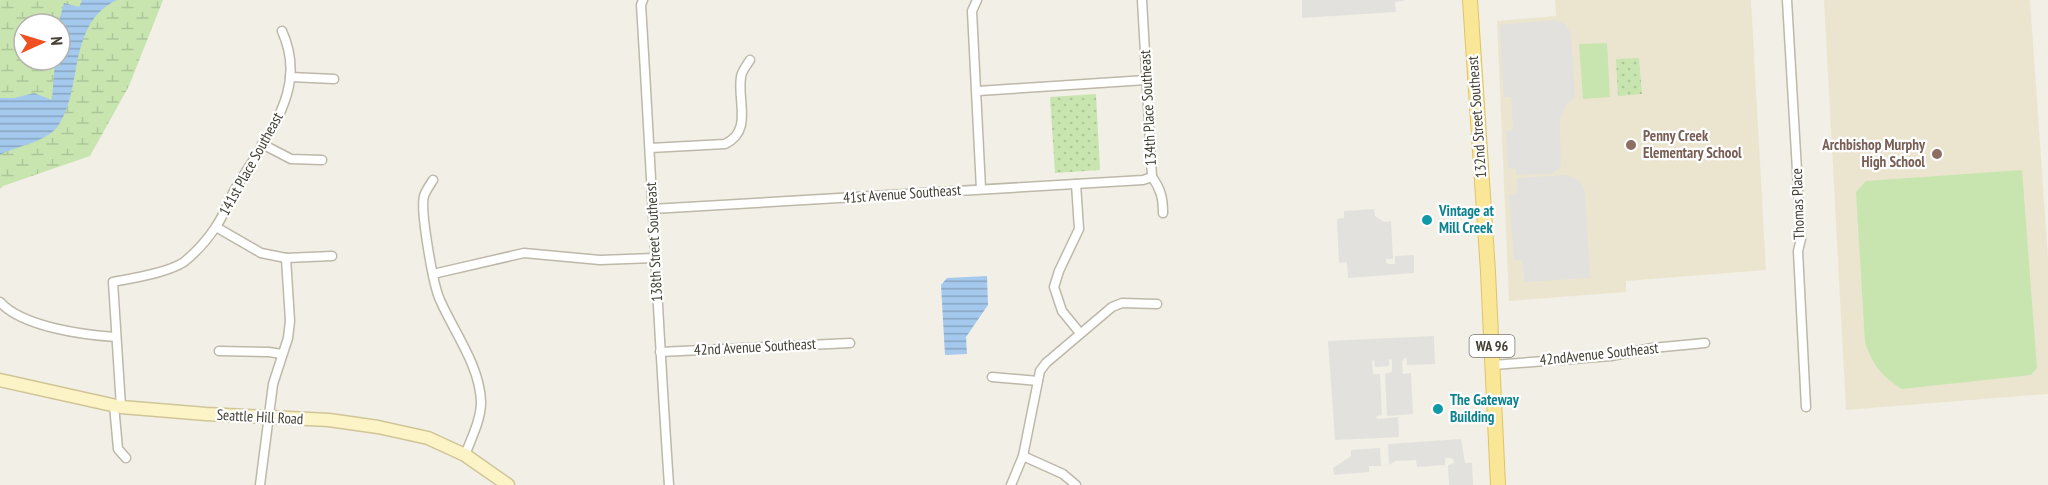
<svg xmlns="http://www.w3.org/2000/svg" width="2048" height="485" viewBox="0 0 2048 485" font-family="'PT Sans Narrow',sans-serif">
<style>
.education{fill:#ebe5d0}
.green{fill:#c8e5b0}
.wetland{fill:url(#wetland-marsh);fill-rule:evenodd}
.park{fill:url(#park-dots)}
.parking{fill:#e3e1de}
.water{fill:url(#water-rules)}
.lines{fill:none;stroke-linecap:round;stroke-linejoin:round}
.street-casing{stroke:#bdb8a9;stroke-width:11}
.secondary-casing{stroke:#d0c597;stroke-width:15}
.primary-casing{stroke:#dec468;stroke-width:16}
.street{stroke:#fff;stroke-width:8}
.secondary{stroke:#fcf3c6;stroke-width:12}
.primary{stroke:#f9e697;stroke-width:14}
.education-dot{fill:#8d6e63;stroke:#fff;stroke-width:2}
.culture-dot{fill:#0f9aa8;stroke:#fff;stroke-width:2}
.labels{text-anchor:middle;stroke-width:4.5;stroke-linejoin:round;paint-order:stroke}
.shield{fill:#fff;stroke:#7c7972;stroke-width:1.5}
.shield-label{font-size:14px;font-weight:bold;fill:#444035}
.street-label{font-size:15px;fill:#444035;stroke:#fff}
.education-label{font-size:15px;font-weight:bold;fill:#785e54;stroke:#fff;text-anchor:start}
.culture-label{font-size:15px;font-weight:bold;fill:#0d838f;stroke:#fff;text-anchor:start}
</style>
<defs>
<pattern id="wetland-marsh" width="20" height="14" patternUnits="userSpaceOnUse" patternTransform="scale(1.5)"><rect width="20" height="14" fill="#c8e5b0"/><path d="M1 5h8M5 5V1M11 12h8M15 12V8" fill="none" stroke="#adc698"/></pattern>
<pattern id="park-dots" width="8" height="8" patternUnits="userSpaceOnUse" patternTransform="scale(1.5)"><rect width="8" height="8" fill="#c8e5b0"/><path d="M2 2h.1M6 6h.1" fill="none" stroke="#adc698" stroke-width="1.8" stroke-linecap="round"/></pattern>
<pattern id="water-rules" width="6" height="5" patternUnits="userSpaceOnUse" patternTransform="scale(1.5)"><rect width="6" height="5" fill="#a4c9ed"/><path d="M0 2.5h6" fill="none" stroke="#87a5c1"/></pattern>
</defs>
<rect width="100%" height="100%" fill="#f2efe6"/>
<g class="education">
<polygon points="1555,0 1751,0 1766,270 1626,281 1626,292 1509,301 1497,21 1556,16"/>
<polygon points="1824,0 2030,0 2048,258 2048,394 1846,410"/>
</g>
<g class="green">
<polygon points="1607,43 1610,97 1583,99 1579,44"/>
<path d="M 2022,170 L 2037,368 L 2031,375 L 1902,389 C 1882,377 1872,364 1865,342 L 1856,192 L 1866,181 Z"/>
</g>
<path class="wetland" d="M 0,0 L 163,0 L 129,86 L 90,156 L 3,186 L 0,189 ZM 24,24 L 60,24 L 60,60 L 24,60 Z"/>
<g class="park">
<polygon points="1639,58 1642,94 1618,96 1616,59"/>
<polygon points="1096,94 1100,170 1055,173 1050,97"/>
</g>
<g class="parking">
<polygon points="1302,0 1404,0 1404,1 1395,2 1396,12 1302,18"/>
<polygon points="1555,20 1565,24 1571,33 1575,97 1567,104 1560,120 1561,167 1552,174 1516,175 1516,168 1508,169 1506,131 1513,130 1511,97 1504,97 1499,25"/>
<polygon points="1567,175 1580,181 1585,191 1590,278 1525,282 1521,260 1514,260 1509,195 1517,194 1517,178"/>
<polygon points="1374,209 1375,216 1384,222 1391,221 1393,259 1386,259 1386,262 1388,264 1395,264 1395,256 1414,255 1414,273 1348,278 1347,262 1339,263 1337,219 1344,218 1344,211"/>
<polygon points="1434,336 1435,364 1407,365 1406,357 1402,361 1403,374 1411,373 1413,414 1387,416 1385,374 1392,372 1392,360 1389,359 1389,366 1375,367 1374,359 1372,361 1373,374 1380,374 1382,415 1375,417 1378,419 1398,417 1399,437 1335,440 1328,341"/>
<polygon points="1461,439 1465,463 1472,463 1473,485 1449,485 1448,465 1454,463 1453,459 1450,458 1445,458 1445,465 1417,467 1416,460 1395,461 1389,465 1388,444"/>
<polygon points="1380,448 1381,466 1369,466 1369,472 1334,475 1333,468 1351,456 1351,450"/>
</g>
<g class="water">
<path d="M 82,0 L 117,0 C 66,24 84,89 58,126 C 45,143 18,145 0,155 L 0,98 L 14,98 L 34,93 L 52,100 L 55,60 L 60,60 L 60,24 L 58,24 L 64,3 L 79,7 Z"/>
<polygon points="987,276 988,305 966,337 967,354 945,355 941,285 947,278"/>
</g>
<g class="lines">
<g class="street-casing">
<g id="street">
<path d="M 643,0 L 641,5 C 651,165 658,325 669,485"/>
<polyline points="977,0 972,11 981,189"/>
<path d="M 1142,0 L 1152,177 C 1161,189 1163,199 1163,213"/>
<polyline points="1787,0 1801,239 1798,251 1806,407"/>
<polyline points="290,77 334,79"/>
<polyline points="978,91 1146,80"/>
<polyline points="262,144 291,159 322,160"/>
<path d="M 650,148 L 725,144 C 753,131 737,101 741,77 C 741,72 747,65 750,60"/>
<path d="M 433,180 C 430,185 426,190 424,196 C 420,210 433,285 440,300 C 454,332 480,366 481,402 C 481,420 471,439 465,455"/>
<polyline points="1076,184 1079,229 1059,271 1054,287 1062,311 1080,333"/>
<polyline points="652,209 1143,180 1152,177"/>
<polyline points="216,227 261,253 286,258 332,256"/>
<polyline points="433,274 524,253 600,260 654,258"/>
<path d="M 0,302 C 22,327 84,335 116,337"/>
<polyline points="219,351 269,352 282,354"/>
<polyline points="660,352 850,343"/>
<polyline points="1493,365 1611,356 1652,348 1705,343"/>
<polyline points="992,377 1038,381"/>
<polyline points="114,405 118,449 126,458"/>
<path d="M 121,407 L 113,282 C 133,278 167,273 184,262 C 195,253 207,240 215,228 C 223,217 228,203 234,191 C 252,160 277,129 287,94 C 293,73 291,51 282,31"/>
<polyline points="1023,456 1063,474 1076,485"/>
<polyline points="260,485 273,384 288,338 290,321 286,258"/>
<polyline points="1011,485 1023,456 1040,371 1046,363 1112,307 1122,303 1157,304"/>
</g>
</g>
<g class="secondary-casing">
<polyline id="secondary" points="0,380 121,407 206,414 329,420 378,427 428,438 465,455 508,485"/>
</g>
<g class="primary-casing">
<polyline id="primary" points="1470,0 1488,272 1498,485"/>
</g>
<use href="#street" class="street"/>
<use href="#secondary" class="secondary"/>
<use href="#primary" class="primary"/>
</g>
<g class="education-dot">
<circle cx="1631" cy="145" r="6"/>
<circle cx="1937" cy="154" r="6"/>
</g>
<g class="culture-dot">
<circle cx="1427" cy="220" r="6"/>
<circle cx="1438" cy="409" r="6"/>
</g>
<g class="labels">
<rect class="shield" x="1469.5" y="335" width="45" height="22" rx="4.5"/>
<g class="shield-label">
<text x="1492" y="351">WA 96</text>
</g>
<g class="street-label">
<text transform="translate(1148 108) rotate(-93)" y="5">134th Place Southeast</text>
<text transform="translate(1477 117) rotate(-94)" y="5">132nd Street Southeast</text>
<text transform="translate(251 164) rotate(-61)" y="5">141st Place Southeast</text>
<text transform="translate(902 194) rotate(-4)" y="5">41st Avenue Southeast</text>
<text transform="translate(1798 204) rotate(-92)" y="5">Thomas Place</text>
<text transform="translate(654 242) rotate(-93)" y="5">138th Street Southeast</text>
<text transform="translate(755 347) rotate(-3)" y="5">42nd Avenue Southeast</text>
<text transform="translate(1599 354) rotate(-6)" y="5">42ndAvenue Southeast</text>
<text transform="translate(260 417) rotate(3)" y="5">Seattle Hill Road</text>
</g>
<g class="education-label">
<text x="1643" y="141">Penny Creek<tspan x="1643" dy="17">Elementary School</tspan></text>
<text x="1925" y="150" text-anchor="end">Archbishop Murphy<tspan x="1925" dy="17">High School</tspan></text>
</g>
<g class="culture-label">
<text x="1439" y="216">Vintage at<tspan x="1439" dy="17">Mill Creek</tspan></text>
<text x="1450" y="405">The Gateway<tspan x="1450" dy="17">Building</tspan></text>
</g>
</g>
<g transform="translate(42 42) rotate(86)"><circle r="28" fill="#ffffff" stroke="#b4b3ae" stroke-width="1.5"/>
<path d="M0-4.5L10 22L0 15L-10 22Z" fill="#f0501f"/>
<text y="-9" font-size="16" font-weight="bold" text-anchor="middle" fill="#444035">N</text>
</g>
</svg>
